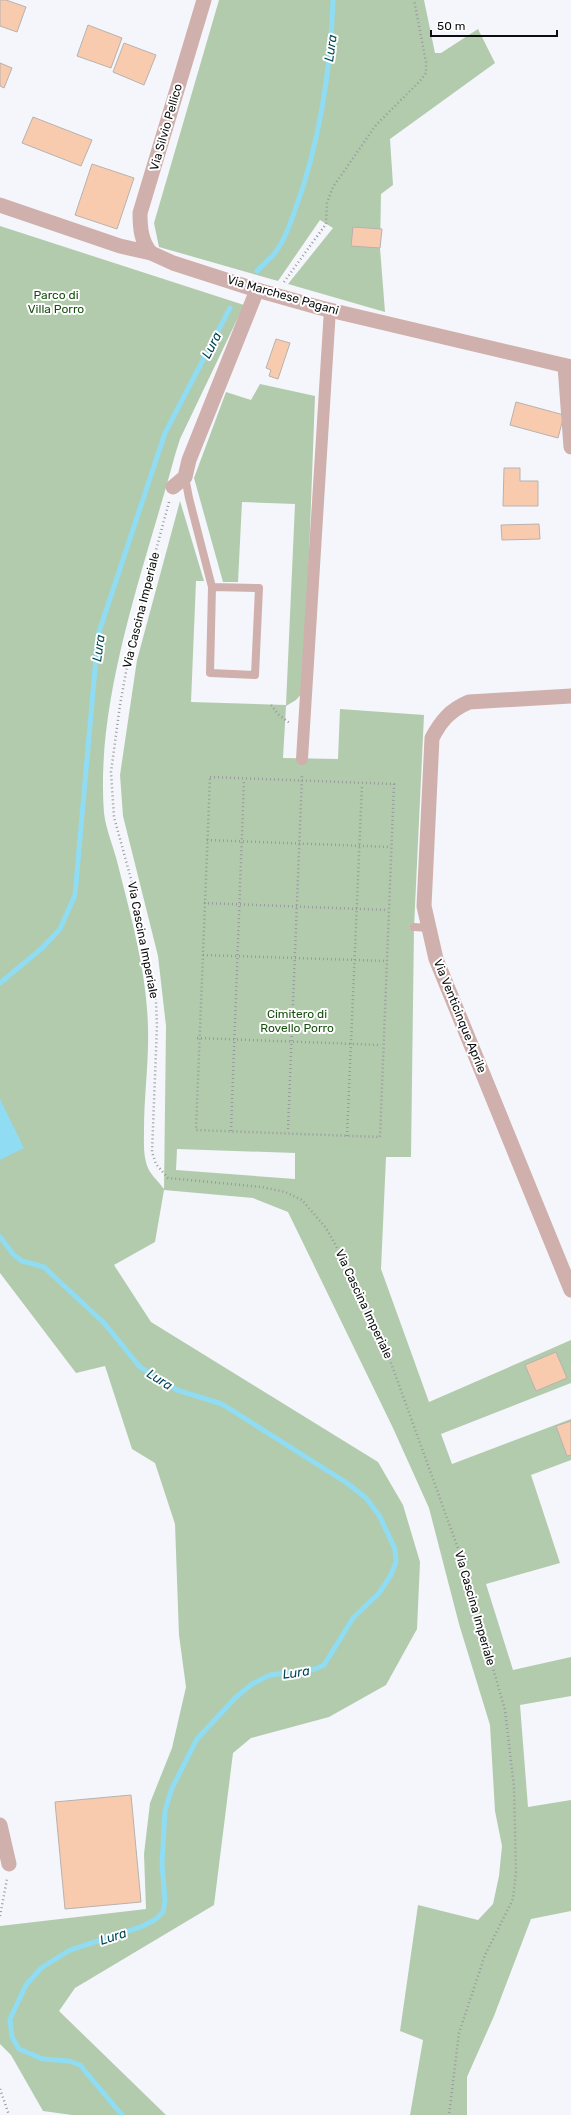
<svg xmlns="http://www.w3.org/2000/svg" width="571" height="2115" viewBox="0 0 571 2115" font-family="Rubik,sans-serif">
<style>
.green{fill:#b2cbad;fill-rule:evenodd}
.water{fill:#8fdcf3}
.lines{fill:none;stroke-linecap:round;stroke-linejoin:round}
.stream{stroke:#8fdcf3;stroke-width:5}
.building{fill:#f9cbae;stroke:#b7b2af}
.path{stroke:#98999d;stroke-width:2.5;stroke-dasharray:1 3;stroke-linecap:butt}
.service{stroke:#d0b0ac;stroke-width:8}
.pedestrian{stroke:#d0b0ac;stroke-width:12}
.minor{stroke:#d0b0ac;stroke-width:15}
.labels{text-anchor:middle;stroke-width:4;stroke-linejoin:round;paint-order:stroke}
.street-label{font-size:12px;fill:#0c0d0e;stroke:#fff}
.park-label{font-size:12px;fill:#17500e;stroke:#fff}
.water-label{font-size:13px;font-style:italic;fill:#004757;stroke:#fff}
</style>
<rect width="100%" height="100%" fill="#f4f6fb"/>
<g class="green">
<polygon points="219,0 424,0 435,53 441,53 478,29 495,63 390,139 393,185 381,194 380,248 385,312 288,284 333,228 320,220 278,281 159,247 154,223"/>
<path d="M 0,226 L 244,305 L 180,439 L 175,455 C 145,567 95,698 104,813 C 106,830 114,848 118,865 C 131,917 147,973 148,1028 C 149,1062 144,1096 144,1130 C 144,1143 143,1156 148,1168 C 151,1175 159,1182 164,1189 L 166,1026 L 158,956 L 123,816 L 120,775 L 137,660 L 180,501 L 204,581 L 196,581 L 191,702 L 286,705 L 295,504 L 242,502 L 238,582 L 223,582 L 194,478 L 226,392 L 251,400 L 260,384 L 315,396 L 304,691 L 296,700 L 286,706 L 283,758 L 338,759 L 340,709 L 424,715 L 414,927 L 411,1157 L 386,1157 L 381,1269 L 429,1402 L 571,1340 L 571,1383 L 441,1434 L 452,1464 L 571,1419 L 571,1460 L 531,1475 L 560,1563 L 486,1584 L 513,1670 L 571,1657 L 571,1696 L 520,1705 L 528,1807 L 571,1800 L 571,1911 L 531,1919 L 494,2016 L 467,2077 L 467,2115 L 410,2115 L 423,2040 L 400,2031 L 418,1905 L 478,1920 L 493,1904 L 499,1876 L 502,1846 L 495,1811 L 490,1725 L 459,1624 L 429,1508 L 393,1428 L 288,1212 L 253,1198 L 164,1190 L 155,1242 L 114,1265 L 151,1322 L 378,1462 L 403,1505 L 420,1562 L 417,1629 L 386,1685 L 329,1717 L 251,1738 L 233,1753 L 214,1905 L 75,1988 L 59,2011 L 166,2115 L 72,2115 L 43,2111 L 11,2055 L 0,2044 L 0,1926 L 146,1909 L 144,1854 L 150,1803 L 172,1748 L 186,1687 L 179,1635 L 175,1524 L 155,1463 L 132,1449 L 105,1366 L 76,1373 L 0,1273 ZM 177,1149 L 295,1153 L 295,1179 L 176,1170 Z"/>
</g>
<polygon class="water" points="0,1099 24,1148 0,1160"/>
<g class="lines">
<g class="stream">
<path d="M 257,271 C 262,266 269,260 274,254 C 284,242 290,224 295,210 C 319,146 331,68 333,0"/>
<polyline points="0,983 41,949 60,929 75,895 98,635 165,433 230,308"/>
<polyline points="0,1237 14,1255 22,1261 44,1267 60,1282 104,1323 140,1367 177,1390 222,1404 347,1483 366,1498 379,1515 395,1549 396,1562 391,1575 379,1593 353,1618 324,1665 315,1669 270,1675 252,1684 235,1698 197,1739 172,1788 165,1811 162,1864 165,1901 163,1912 156,1919 143,1926 70,1950 41,1968 26,1985 17,2004 10,2019 12,2037 19,2049 43,2059 69,2061 80,2065 122,2115"/>
</g>
</g>
<g class="building">
<polygon points="0,0 6,0 26,7 17,32 0,26"/>
<polygon points="88,25 122,38 111,68 77,56"/>
<polygon points="124,43 156,55 144,85 113,72"/>
<polygon points="0,63 12,68 4,88 0,86"/>
<polygon points="33,117 92,140 81,166 22,143"/>
<polygon points="92,164 134,178 117,229 75,215"/>
<polygon points="353,227 382,229 380,248 351,246"/>
<polygon points="276,339 290,343 278,379 269,376 271,370 266,368"/>
<polygon points="516,402 564,415 558,438 510,425"/>
<polygon points="504,468 520,468 520,481 538,481 538,506 503,506"/>
<polygon points="539,524 540,539 502,540 501,525"/>
<polygon points="556,1352 567,1378 536,1391 525,1365"/>
<polygon points="571,1421 571,1455 567,1456 556,1426"/>
<polygon points="131,1795 141,1902 65,1909 55,1802"/>
</g>
<g class="lines">
<g class="path">
<polyline points="284,282 326,224 327,203 333,187 376,125 420,81 426,73 426,62 414,0"/>
<polyline points="169,502 132,639 120,705 111,772 114,817 134,890 149,959 156,1002 157,1026 152,1152 156,1164 168,1178 262,1187 285,1192 302,1200 326,1228 356,1282 390,1360 460,1554 505,1710 514,1787 516,1872 513,1899 485,1955 459,2033 449,2115"/>
<polyline points="271,705 279,715 291,724"/>
<polygon points="210,777 394,784 380,1137 196,1130"/>
<polyline points="207,840 391,847"/>
<polyline points="204,903 388,910"/>
<polyline points="203,955 387,961"/>
<polyline points="197,1038 381,1045"/>
<polyline points="288,1129 302,776"/>
<polyline points="231,1131 244,780"/>
<polyline points="347,1136 362,785"/>
<polyline points="0,1916 7,1879"/>
<polyline points="0,2089 9,2115"/>
</g>
<g class="service">
<polyline points="185,477 189,498 212,587 210,673 255,675 259,588 212,587"/>
<polyline points="414,927 430,928"/>
</g>
<polyline class="pedestrian" points="302,759 330,309"/>
<g class="minor">
<polyline points="0,205 120,246 151,253 173,263 257,290 321,308 571,367"/>
<path d="M 151,253 C 141,242 140,227 140,213 L 204,0"/>
<polyline points="565,366 571,447"/>
<polyline points="173,487 185,477 189,460 257,290"/>
<path d="M 571,696 L 469,702 C 450,710 441,721 432,738 L 424,906 L 436,959 L 571,1290"/>
<polyline points="0,1825 9,1864"/>
</g>
</g>
<g class="labels">
<g class="street-label">
<text transform="translate(166 127) rotate(-74)" y="4">Via Silvio Pellico</text>
<text transform="translate(283 295) rotate(16)" y="4">Via Marchese Pagani</text>
<text transform="translate(141 610) rotate(-76)" y="4">Via Cascina Imperiale</text>
<text transform="translate(143 940) rotate(79)" y="4">Via Cascina Imperiale</text>
<text transform="translate(460 1016) rotate(68)" y="4">Via Venticinque Aprile</text>
<text transform="translate(364 1304) rotate(65)" y="4">Via Cascina Imperiale</text>
<text transform="translate(475 1608) rotate(74)" y="4">Via Cascina Imperiale</text>
</g>
<g class="park-label">
<text x="56" y="299">Parco di<tspan x="56" dy="14">Villa Porro</tspan></text>
<text x="297" y="1018">Cimitero di<tspan x="297" dy="14">Rovello Porro</tspan></text>
</g>
<g class="water-label">
<text transform="translate(330 48) rotate(-82)" y="5">Lura</text>
<text transform="translate(211 345) rotate(-63)" y="5">Lura</text>
<text transform="translate(98 648) rotate(-82)" y="5">Lura</text>
<text transform="translate(160 1379) rotate(32)" y="5">Lura</text>
<text transform="translate(296 1672) rotate(-8)" y="5">Lura</text>
<text transform="translate(113 1936) rotate(-18)" y="5">Lura</text>
</g>
</g>
<path d="M431 30v6h126v-6" fill="none" stroke="#0c0d0e" stroke-width="2"/>
<text x="437" y="30" font-size="12" fill="#0c0d0e" stroke="#ffffff" stroke-width="3" paint-order="stroke">50 m</text>
</svg>
